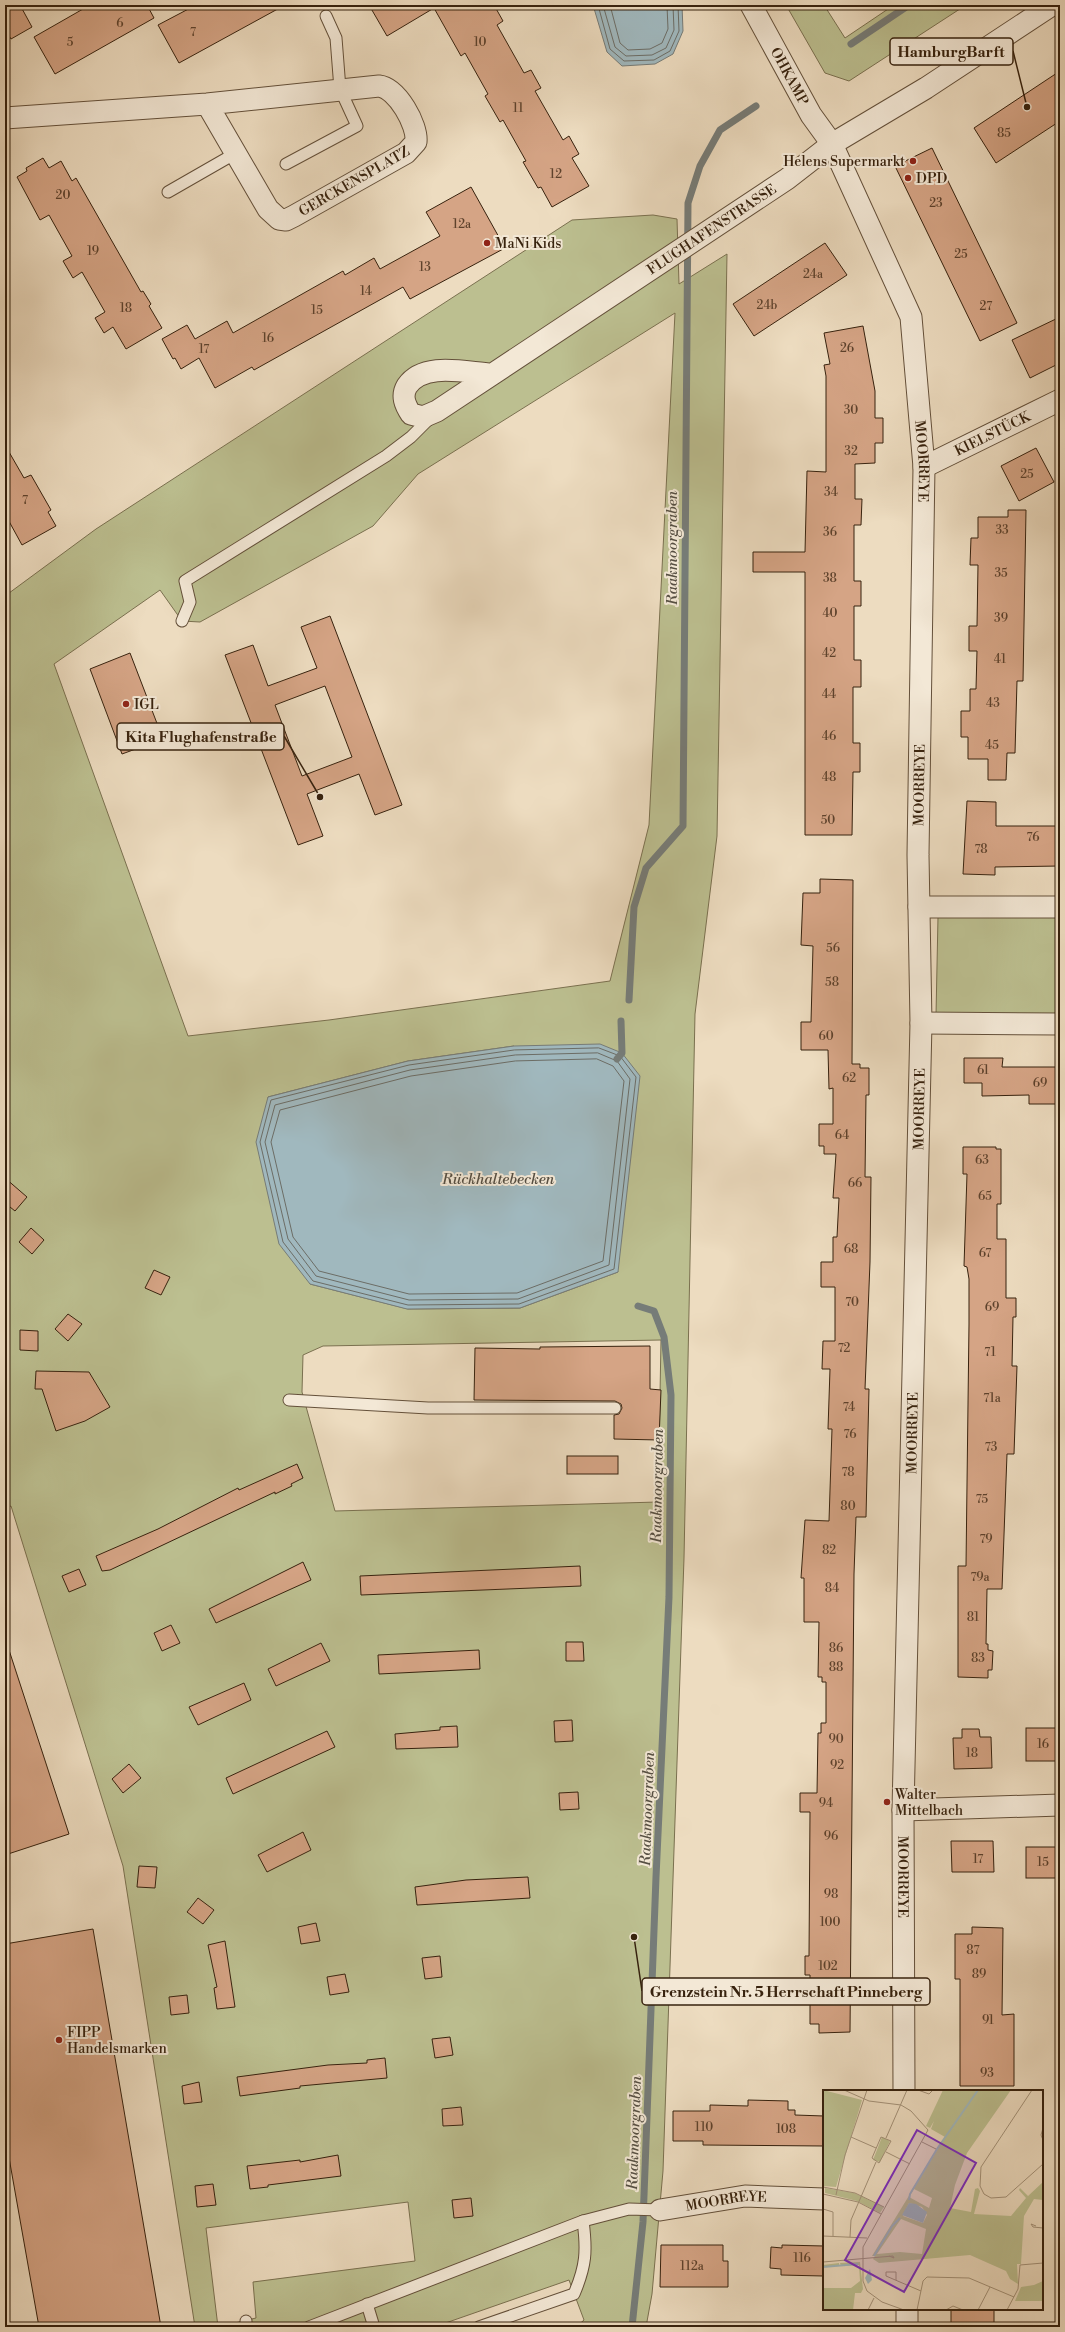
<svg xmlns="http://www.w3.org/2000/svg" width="1065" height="2332" viewBox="0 0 1065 2332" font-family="'Libre Bodoni',serif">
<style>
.green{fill:#bcbf90;stroke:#7a704f;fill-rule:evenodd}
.water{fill:#a0b8be;stroke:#767c78}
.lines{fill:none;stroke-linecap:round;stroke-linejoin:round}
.shore{stroke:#6c6d66;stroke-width:1}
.stream{stroke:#767c78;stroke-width:7}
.building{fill:#d5a485;stroke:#37220e;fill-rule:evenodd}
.lane-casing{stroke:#64503a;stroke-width:13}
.street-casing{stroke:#64503a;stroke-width:23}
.lane{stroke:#f3e8d6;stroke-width:11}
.street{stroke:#f3e8d6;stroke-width:21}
.poi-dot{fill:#8f2418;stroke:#f3e8d6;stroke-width:1.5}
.labels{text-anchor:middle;stroke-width:4;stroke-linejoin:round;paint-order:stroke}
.number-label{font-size:12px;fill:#5e422c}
.street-label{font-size:14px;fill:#37220e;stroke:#f3e8d6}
.poi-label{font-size:14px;fill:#37220e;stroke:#f3e8d6;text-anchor:start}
.water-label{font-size:15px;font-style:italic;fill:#564f43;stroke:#f3e8d6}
.inset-river{fill:none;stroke:#a0b8be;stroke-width:2}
.inset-road{fill:none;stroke:#a49279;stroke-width:1}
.view{fill:#7b2cbf;fill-opacity:0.15;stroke:#7b2cbf;stroke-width:2}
.inset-edge{fill:none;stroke:#37220e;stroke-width:2}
.leader{fill:none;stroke:#37220e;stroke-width:1.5}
.callout-dot{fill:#37220e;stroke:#f3e8d6;stroke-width:1.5}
.callout{fill:#f3e8d6;stroke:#37220e;stroke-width:1.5}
.callout-label{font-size:15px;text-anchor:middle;font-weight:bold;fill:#37220e}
</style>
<rect width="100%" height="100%" fill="#eddcc0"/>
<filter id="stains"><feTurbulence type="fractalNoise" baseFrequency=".005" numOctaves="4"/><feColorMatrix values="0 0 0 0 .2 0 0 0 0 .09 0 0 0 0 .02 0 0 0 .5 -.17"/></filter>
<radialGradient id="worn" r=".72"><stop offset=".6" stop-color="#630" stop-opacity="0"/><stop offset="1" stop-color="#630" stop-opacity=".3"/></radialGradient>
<g class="green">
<polygon points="786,5 824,5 845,38 894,5 966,5 849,81 825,73"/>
<path d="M 653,215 L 677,219 L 679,284 L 727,254 L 717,836 L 695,1014 L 684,1558 L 663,2171 L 652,2294 L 646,2327 L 576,2327 L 584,2320 L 569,2280 L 434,2327 L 195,2327 L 123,1866 L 11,1506 L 5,1508 L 5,596 L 96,529 L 572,220 ZM 675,313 L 649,825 L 610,981 L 329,1020 L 188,1036 L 54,664 L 160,590 L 182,621 L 200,622 L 373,526 L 418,474 ZM 514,1046 L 618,1272 L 520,1308 L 408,1309 L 310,1284 L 268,1097 L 408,1061 ZM 661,1340 L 658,1502 L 335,1511 L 302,1392 L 303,1355 L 323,1346 ZM 408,2202 L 415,2261 L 253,2282 L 256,2318 L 218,2327 L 206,2228 Z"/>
<polygon points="938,917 1060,917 1060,1016 936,1015"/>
</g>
<g class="water">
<polygon points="593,5 682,5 683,31 673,54 655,64 622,66 607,52"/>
<polygon points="600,1044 622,1053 640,1076 618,1272 520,1308 407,1309 310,1284 279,1244 256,1142 268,1097 408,1061 514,1046"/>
</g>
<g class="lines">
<g class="shore">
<polyline points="598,5 610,49 624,61 654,60 670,51 679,31 678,5"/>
<polyline points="603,5 615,47 626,56 652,55 666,48 674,30 673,5"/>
<polyline points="610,5 620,43 628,50 650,49 662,43 668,29 667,5"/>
<polygon points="599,1048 620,1056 636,1077 614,1269 519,1304 408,1305 313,1281 283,1242 260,1142 271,1100 409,1065 514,1050"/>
<polygon points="598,1053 617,1061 630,1079 609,1265 518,1299 409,1300 316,1276 288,1239 265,1142 275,1105 410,1070 515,1055"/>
<polygon points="597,1059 613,1066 624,1081 603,1261 517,1293 409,1294 319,1271 293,1237 271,1142 280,1110 411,1076 515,1061"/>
</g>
<g class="stream">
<polyline points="851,44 909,5"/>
<polyline points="629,1000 634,907 646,868 683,826 688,203 700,166 720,130 756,106"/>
<polyline points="617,1059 622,1053 621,1021"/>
<polyline points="632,2327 643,2222 656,1877 669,1597 671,1395 664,1337 654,1311 638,1306"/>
</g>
</g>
<g class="building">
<polygon points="5,5 20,5 32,27 11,39 5,29"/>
<polygon points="90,5 147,5 154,18 55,74 34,37"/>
<polygon points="196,5 285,5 179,63 158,25"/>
<polygon points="369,5 494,5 503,21 497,25 524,73 531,70 541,88 535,91 563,140 569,136 579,154 572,158 589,186 552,207 541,187 538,188 523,162 526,161 503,120 500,122 485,96 488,94 465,53 461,56 434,8 387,36"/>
<polygon points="1060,71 1060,121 996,163 974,128"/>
<polygon points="932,148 1017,323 980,341 895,166"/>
<polygon points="43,158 49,168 61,161 72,181 76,178 141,292 143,291 151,304 149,306 162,328 126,349 113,327 104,333 95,318 105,312 82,272 73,278 63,261 72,256 49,215 40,220 17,177 27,171 26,168"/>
<polygon points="471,187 505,248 410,299 403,287 254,370 252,367 215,388 199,358 181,369 175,358 173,359 162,339 187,325 195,339 227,321 233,333 343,271 345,275 374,258 380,269 440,236 426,212"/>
<polygon points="825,243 847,275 754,336 733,304"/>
<polygon points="1060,317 1060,363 1030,378 1012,340"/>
<polygon points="863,326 875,391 875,418 883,418 883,443 875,443 875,463 855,464 855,499 862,499 861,525 854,525 854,581 861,581 861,606 854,606 854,660 861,660 861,687 853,687 853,743 860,743 860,772 853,772 852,835 805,835 805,572 753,572 753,552 805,552 807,471 826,472 826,376 824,365 830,364 824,333"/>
<polygon points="5,445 24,478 31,475 51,510 48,512 56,526 22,545 5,514"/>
<polygon points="1036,448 1054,482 1019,501 1001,466"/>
<polygon points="1008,510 1026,510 1023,681 1017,681 1015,753 1007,753 1006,780 988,780 988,759 968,759 968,737 961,737 961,711 970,711 970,689 976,689 977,651 969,651 969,626 977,626 978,565 970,565 971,538 978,538 978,517 1008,517"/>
<path d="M 330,616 L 402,805 L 375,815 L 359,774 L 307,794 L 323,836 L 298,845 L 225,655 L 253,645 L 268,686 L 317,668 L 301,627 ZM 325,686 L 352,757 L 302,776 L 275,705 Z"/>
<polygon points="130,653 163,739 122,754 90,669"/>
<polygon points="967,801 996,802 996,826 1060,826 1060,866 995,867 995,875 963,874"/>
<polygon points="820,879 853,880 852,1064 860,1064 860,1068 869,1068 869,1095 866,1095 865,1177 871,1177 870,1262 865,1389 869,1389 866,1517 856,1517 854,1574 850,2032 819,2033 819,2024 810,2024 810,1975 805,1975 805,1956 809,1956 810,1812 800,1812 800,1793 817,1793 818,1733 821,1733 821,1723 826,1723 826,1682 822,1682 822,1677 818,1677 819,1622 804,1622 804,1578 801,1578 805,1520 829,1521 832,1429 828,1429 830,1369 822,1369 823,1341 835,1341 835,1287 821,1287 821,1262 833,1262 833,1237 837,1237 839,1198 833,1198 836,1154 824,1154 824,1146 819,1146 819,1124 833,1124 833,1088 829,1089 828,1050 801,1050 801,1022 811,1022 813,946 801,945 803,893 820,893"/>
<polygon points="964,1058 1003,1058 1002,1067 1060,1067 1060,1104 1029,1104 1029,1095 982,1096 982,1083 964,1083"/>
<polygon points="963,1147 996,1147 996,1149 1001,1149 1001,1204 997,1204 997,1239 1006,1239 1006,1298 1016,1298 1016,1317 1013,1317 1012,1366 1017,1366 1014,1454 1007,1454 1002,1589 987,1589 986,1644 988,1644 988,1650 993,1651 992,1670 988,1670 988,1678 958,1677 958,1566 966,1566 969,1324 969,1279 967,1267 964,1266 967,1174 963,1174"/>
<polygon points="5,1178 27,1197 15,1211 5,1203"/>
<polygon points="31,1228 44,1240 32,1254 19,1242"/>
<polygon points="154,1270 170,1277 161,1295 145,1288"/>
<polygon points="68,1314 82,1324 68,1341 55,1329"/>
<polygon points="20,1330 38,1331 38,1351 20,1350"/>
<polygon points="650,1346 650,1389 661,1390 659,1440 614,1439 614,1415 619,1414 622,1408 621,1404 615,1401 474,1400 475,1348 540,1349 540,1347"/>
<polygon points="36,1371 89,1372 110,1407 85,1421 56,1431 42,1389 35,1389"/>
<rect x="567" y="1456" width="51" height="18"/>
<polygon points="297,1464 303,1478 291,1484 292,1486 275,1494 275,1492 110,1570 102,1571 96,1556 158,1529 238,1488 239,1490"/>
<polygon points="303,1562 311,1580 216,1623 209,1609"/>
<polygon points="580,1566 581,1586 361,1595 360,1576"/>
<polygon points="79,1569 86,1585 69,1592 62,1576"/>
<polygon points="171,1625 180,1643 162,1651 154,1633"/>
<polygon points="566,1642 583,1642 584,1661 566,1661"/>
<polygon points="321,1643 330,1661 276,1686 268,1669"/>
<polygon points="9,1650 69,1834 5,1855 5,1651"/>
<polygon points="479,1650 480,1669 379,1674 378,1655"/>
<polygon points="244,1683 251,1700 198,1725 189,1707"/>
<polygon points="572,1720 573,1741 555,1742 554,1721"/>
<polygon points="457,1726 458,1747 396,1749 395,1734 440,1730 440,1727"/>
<rect x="1026" y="1728" width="34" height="33"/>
<polygon points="962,1729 979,1729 980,1737 991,1737 992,1768 954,1769 953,1738 962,1738"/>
<polygon points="327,1731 335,1747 233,1794 226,1778"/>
<polygon points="129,1764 141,1778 123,1793 112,1779"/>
<polygon points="578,1792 579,1809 560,1810 559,1793"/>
<polygon points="303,1832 311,1850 267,1872 258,1855"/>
<polygon points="951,1841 993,1841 994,1872 952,1872"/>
<rect x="1026" y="1847" width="34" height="31"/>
<polygon points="139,1866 157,1867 155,1888 137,1887"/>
<polygon points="528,1877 530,1898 417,1905 415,1887 466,1880"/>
<polygon points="198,1898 214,1910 203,1924 187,1912"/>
<polygon points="316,1923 320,1941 301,1944 298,1927"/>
<polygon points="972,1927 1003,1928 1002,2015 1014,2014 1014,2086 960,2086 960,1979 955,1979 955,1934 972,1934"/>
<polygon points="93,1929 161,2327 39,2327 5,2135 5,1944"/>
<polygon points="225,1941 235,2007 217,2009 214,1988 217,1987 208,1945"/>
<polygon points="440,1956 442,1977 425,1979 422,1958"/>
<polygon points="345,1974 349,1992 330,1995 327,1977"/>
<polygon points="187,1995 189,2013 171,2015 169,1997"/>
<polygon points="450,2037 453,2055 435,2058 432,2039"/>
<polygon points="385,2058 387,2078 300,2086 300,2088 240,2096 237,2077 328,2065 367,2063 367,2060"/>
<polygon points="199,2082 202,2102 184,2104 182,2086"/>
<polygon points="748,2100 788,2101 788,2110 795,2110 795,2115 824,2116 824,2146 703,2145 703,2141 673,2141 673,2111 710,2111 710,2105 748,2106"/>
<polygon points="461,2107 463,2125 443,2126 442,2109"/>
<polygon points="338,2155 341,2176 268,2185 268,2187 250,2189 247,2166 300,2160 300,2162"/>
<polygon points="213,2184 216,2205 197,2207 195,2186"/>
<polygon points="471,2198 473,2216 454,2218 452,2200"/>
<polygon points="661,2245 723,2245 723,2261 728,2261 728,2287 660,2287"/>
<polygon points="782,2245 824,2246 823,2276 781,2275 781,2269 770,2268 771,2247 782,2248"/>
<rect x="951" y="2309" width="43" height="18"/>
</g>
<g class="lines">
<g class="lane-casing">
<g id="lane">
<polyline points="286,164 357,126 340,89 336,38 326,16"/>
<polyline points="168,192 236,153"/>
<polyline points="182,621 190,602 185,581 386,456 411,437 431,417"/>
<polyline points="289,1400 428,1408 615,1408"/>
<polyline points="367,2304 374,2327"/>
<polyline points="246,2321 246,2327"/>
<polyline points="309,2327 583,2221 629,2209 660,2210"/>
<path d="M 479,2327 L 574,2294 C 586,2266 587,2251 583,2221"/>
</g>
</g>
<g class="street-casing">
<g id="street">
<path id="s1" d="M 751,5 L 811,115 L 832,144 L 911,317 L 924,467 L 918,855 L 921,1023 L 903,1810 L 904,2091"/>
<path d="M 5,118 L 207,104 L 379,86 C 397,88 418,125 416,142 L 406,153 L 294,216 L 286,220 L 279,219 L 268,209 L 207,104"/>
<path id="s2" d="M 492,374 C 467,373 424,361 407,386 C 401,396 405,405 411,414 L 423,417 L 437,411 L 787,179 L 832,144 L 926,88 L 1052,5"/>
<path id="s3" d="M 924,467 L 1060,400"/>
<polyline points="919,907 1060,907"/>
<polyline points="921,1023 1060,1024"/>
<polyline points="903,1810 1060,1805"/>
<path id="s4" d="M 660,2210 L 745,2196 L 824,2199"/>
<polyline points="907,2309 907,2327"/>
</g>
</g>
<use href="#lane" class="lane"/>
<use href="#street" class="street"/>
</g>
<g class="poi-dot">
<circle cx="913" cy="161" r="4"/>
<circle cx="908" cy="178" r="4"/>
<circle cx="487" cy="243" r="4"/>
<circle cx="126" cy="704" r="4"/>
<circle cx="887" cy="1802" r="4"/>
<circle cx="59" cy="2040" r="4"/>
</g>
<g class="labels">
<g class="number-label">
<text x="120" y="27">6</text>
<text x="193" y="36">7</text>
<text x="70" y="46">5</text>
<text x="480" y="46">10</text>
<text x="518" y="112">11</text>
<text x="1004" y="137">85</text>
<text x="556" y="178">12</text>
<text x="63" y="199">20</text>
<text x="936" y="207">23</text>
<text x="462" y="228">12a</text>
<text x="93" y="255">19</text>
<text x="961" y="258">25</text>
<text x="425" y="271">13</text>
<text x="813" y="278">24a</text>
<text x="366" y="295">14</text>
<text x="767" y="309">24b</text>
<text x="986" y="310">27</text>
<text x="126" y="312">18</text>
<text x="317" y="314">15</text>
<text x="268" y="342">16</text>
<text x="847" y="352">26</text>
<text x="204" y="353">17</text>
<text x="851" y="414">30</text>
<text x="851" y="455">32</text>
<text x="1027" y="478">25</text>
<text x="831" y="496">34</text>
<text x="25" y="504">7</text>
<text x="1002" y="534">33</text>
<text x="830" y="536">36</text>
<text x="1001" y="577">35</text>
<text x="830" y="582">38</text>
<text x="830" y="617">40</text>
<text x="1001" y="622">39</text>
<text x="829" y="657">42</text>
<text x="1000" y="663">41</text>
<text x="829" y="698">44</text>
<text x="993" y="707">43</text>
<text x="829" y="740">46</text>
<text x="992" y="749">45</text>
<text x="829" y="781">48</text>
<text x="828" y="824">50</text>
<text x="1033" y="841">76</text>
<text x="981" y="853">78</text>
<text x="833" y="952">56</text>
<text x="832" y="986">58</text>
<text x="826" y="1040">60</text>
<text x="983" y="1074">61</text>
<text x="849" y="1082">62</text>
<text x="1040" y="1087">69</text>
<text x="842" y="1139">64</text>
<text x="982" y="1164">63</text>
<text x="855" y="1187">66</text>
<text x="985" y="1200">65</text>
<text x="851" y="1253">68</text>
<text x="985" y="1257">67</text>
<text x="852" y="1306">70</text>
<text x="992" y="1311">69</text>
<text x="844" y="1352">72</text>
<text x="990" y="1356">71</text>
<text x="992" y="1402">71a</text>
<text x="849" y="1411">74</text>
<text x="850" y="1438">76</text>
<text x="991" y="1451">73</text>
<text x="848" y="1476">78</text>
<text x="982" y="1503">75</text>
<text x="848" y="1510">80</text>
<text x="986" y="1543">79</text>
<text x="829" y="1554">82</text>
<text x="980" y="1581">79a</text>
<text x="832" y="1592">84</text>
<text x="973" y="1621">81</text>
<text x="836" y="1652">86</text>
<text x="978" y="1662">83</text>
<text x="836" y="1671">88</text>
<text x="836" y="1743">90</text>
<text x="1043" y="1748">16</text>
<text x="972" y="1757">18</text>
<text x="837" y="1769">92</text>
<text x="826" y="1807">94</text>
<text x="831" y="1840">96</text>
<text x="978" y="1863">17</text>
<text x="1043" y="1866">15</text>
<text x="831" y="1898">98</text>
<text x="830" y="1926">100</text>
<text x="973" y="1954">87</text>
<text x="828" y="1970">102</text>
<text x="979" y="1978">89</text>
<text x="988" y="2024">91</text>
<text x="987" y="2077">93</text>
<text x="704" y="2131">110</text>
<text x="786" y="2133">108</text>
<text x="802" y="2262">116</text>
<text x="692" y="2270">112a</text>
</g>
<g class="street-label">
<text dy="5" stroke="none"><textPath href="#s1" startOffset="81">OHKAMP</textPath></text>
<text transform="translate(354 181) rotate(-30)" y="5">GERCKENSPLATZ</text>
<text dy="5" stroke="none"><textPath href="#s2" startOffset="477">FLUGHAFENSTRASSE</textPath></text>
<text dy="5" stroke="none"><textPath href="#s3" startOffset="76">KIELSTÜCK</textPath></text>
<text dy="5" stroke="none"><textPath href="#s1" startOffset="496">MOORREYE</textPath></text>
<text transform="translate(919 785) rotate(-89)" y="5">MOORREYE</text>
<text transform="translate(919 1109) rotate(-89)" y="5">MOORREYE</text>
<text transform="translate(912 1433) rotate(-89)" y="5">MOORREYE</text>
<text dy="5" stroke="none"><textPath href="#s1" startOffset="1912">MOORREYE</textPath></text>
<text dy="5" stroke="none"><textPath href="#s4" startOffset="67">MOORREYE</textPath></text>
</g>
<g class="poi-label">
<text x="905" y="166" text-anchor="end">Helens Supermarkt</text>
<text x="916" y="183">DPD</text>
<text x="495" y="248">MaNi Kids</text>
<text x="134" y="709">IGL</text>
<text x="895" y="1799">Walter<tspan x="895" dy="16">Mittelbach</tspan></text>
<text x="67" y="2037">FIPP<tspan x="67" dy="16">Handelsmarken</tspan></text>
</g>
<g class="water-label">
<text transform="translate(672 548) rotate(-90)" y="5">Raakmoorgraben</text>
<text x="498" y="1184">Rückhaltebecken</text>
<text transform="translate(657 1486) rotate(-89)" y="5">Raakmoorgraben</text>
<text transform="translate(647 1809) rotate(-88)" y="5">Raakmoorgraben</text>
<text transform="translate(634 2133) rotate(-88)" y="5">Raakmoorgraben</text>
</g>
</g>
<g transform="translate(823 2090)">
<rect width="220" height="220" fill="#eddcc0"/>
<path d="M 0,0 L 39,10 L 13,97 L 0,96 ZM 120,0 L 188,0 L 144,63 L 132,95 L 127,118 L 148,122 L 152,99 L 155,98 L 157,101 L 151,124 L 188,126 L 203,108 L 196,100 L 197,98 L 205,106 L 220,92 L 220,110 L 211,109 L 201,126 L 198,174 L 194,174 L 195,194 L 187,189 L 183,181 L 147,165 L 56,173 L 50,169 L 52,166 L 49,166 L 122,47 L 108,39 L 111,31 L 107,38 L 103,36 ZM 91,99 L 109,108 L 106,118 L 86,107 ZM 86,113 L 99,117 L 104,125 L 100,133 L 80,126 ZM 78,129 L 103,139 L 99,164 L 77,162 L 54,164 ZM 59,47 L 67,51 L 57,72 L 50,70 ZM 2,98 L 31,103 L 61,117 L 57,123 L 34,111 L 2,103 ZM 37,172 L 40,199 L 38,203 L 32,203 L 30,220 L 0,220 L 0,175 L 16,173 L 16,176 L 0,177 L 1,198 L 28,198 L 37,191 L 36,175 L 18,176 L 17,173 ZM 220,191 L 220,211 L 192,211 L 198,197 L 211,195 Z" fill="#bcbf90" fill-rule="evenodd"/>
<path d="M 86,113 L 93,114 L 104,122 L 100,133 L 79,125 ZM 47,179 L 49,190 L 45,194 L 42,188 Z" fill="#a0b8be"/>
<path class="inset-river" d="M 86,110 L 87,104 L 114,59 L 155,0M 51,166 L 69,136 L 77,128M 0,177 L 35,174"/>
<path class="inset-road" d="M 21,0 L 46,11 L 78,15 L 88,21 L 105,40 L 40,157 L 40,191 L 44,201 L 59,212 L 81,220M 95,0 L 106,4 L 110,0M 209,0 L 158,77 L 157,96 L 161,104 L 168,108 L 183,107 L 220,74M 220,38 L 218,45 L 220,50M 28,47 L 53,58M 58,47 L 68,51 L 56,73 L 49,68 ZM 63,48 L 84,0M 99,52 L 113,59M 63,62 L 87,74M 0,97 L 32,103 L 61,117M 0,104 L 35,112 L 58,124M 13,105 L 22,65 L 44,0M 0,119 L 10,122 L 10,146M 213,136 L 208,134 L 210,137 L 220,138M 0,146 L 44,148M 27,147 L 28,130 L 53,72M 0,172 L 70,166 L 71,168 L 66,166M 73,190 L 73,182 L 63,182 L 63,186 L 98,201M 45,220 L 51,208M 94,220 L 100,191 L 104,187 L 146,188 L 191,207M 123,220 L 130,216 L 140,220M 155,220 L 167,197M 184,220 L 195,199 L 197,175 L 220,173"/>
<path class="view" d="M 94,40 L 153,73 L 81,202 L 22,170 Z"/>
<rect width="220" height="220" class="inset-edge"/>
</g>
<path class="leader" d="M1027 107L1013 51M320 797L284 736M634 1937L642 1991"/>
<g class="callout-dot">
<circle cx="1027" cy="107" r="4"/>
<circle cx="320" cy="797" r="4"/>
<circle cx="634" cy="1937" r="4"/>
</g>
<g class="callout">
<rect x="890" y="38" width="123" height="27" rx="4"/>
<rect x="117" y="723" width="167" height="27" rx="4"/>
<rect x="642" y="1978" width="288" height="27" rx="4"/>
</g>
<g class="callout-label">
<text x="951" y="57">HamburgBarft</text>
<text x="201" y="742">Kita Flughafenstraße</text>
<text x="786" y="1997">Grenzstein Nr. 5 Herrschaft Pinneberg</text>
</g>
<rect width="1065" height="2332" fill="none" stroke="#eddcc0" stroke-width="20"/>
<rect x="6" y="6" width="1053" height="2320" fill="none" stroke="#37220e" stroke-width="2"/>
<rect x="10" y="10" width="1045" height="2312" fill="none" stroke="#37220e"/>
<rect width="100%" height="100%" filter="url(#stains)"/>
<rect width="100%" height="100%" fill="url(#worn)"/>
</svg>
